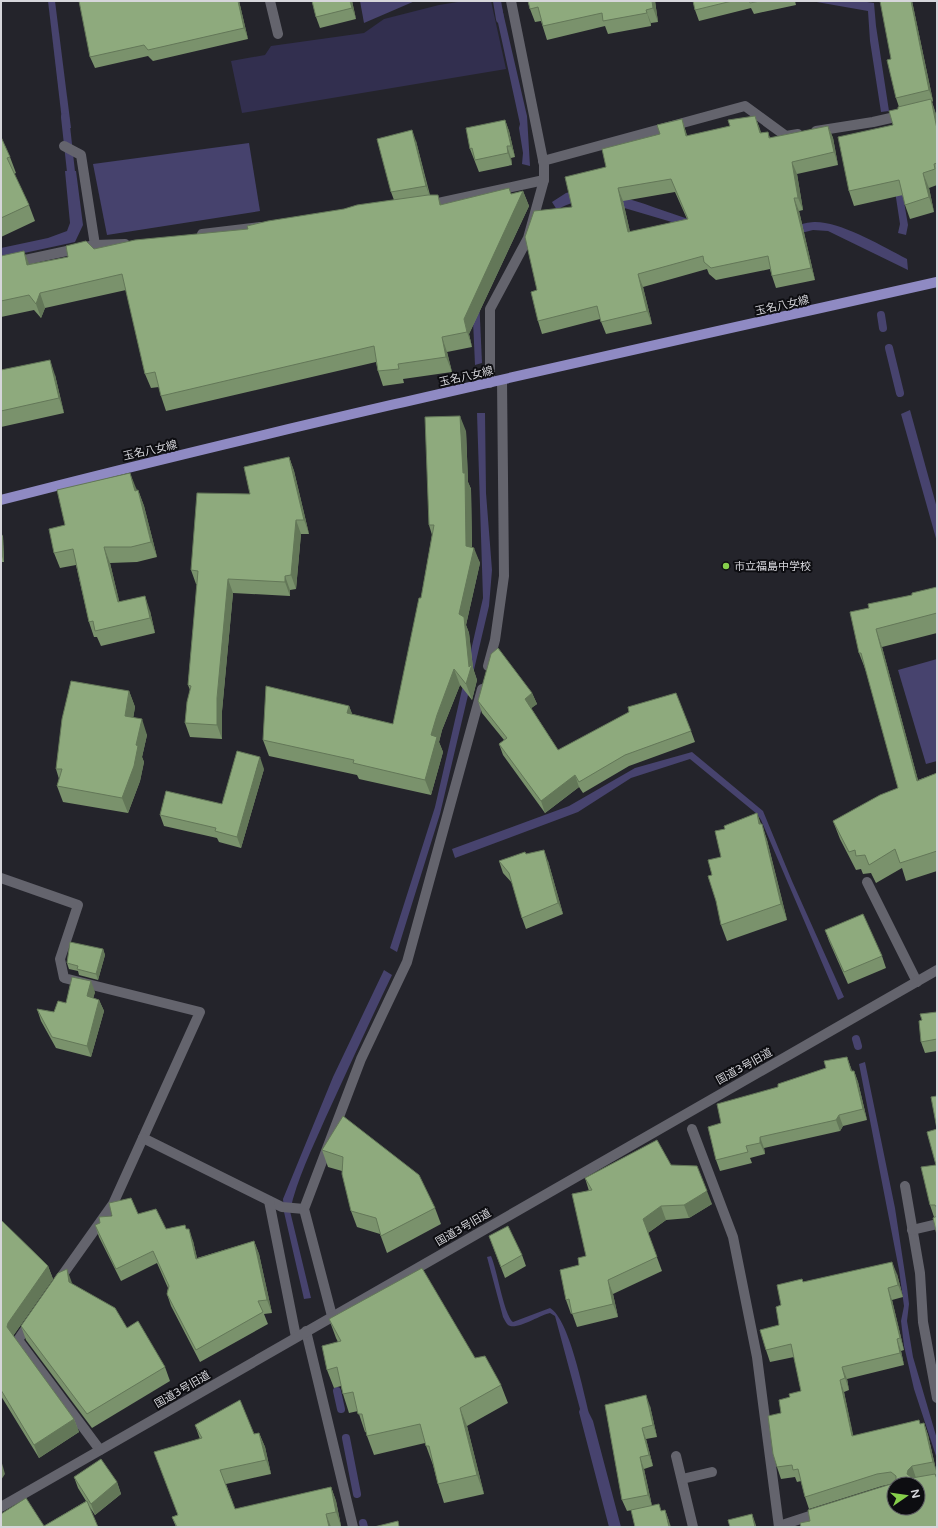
<svg xmlns="http://www.w3.org/2000/svg" width="938" height="1528" viewBox="0 0 938 1528" font-family="'Varela Round','Noto Sans JP',sans-serif">
<style>
.green{fill:#322f4f}
.forest{fill:#46426d}
.water{fill:#47436e}
.lines{fill:none;stroke-linecap:round;stroke-linejoin:round}
.stream{stroke:#47436e;stroke-width:8}
.lane{stroke:#64646d;stroke-width:10}
.street{stroke:#64646d;stroke-width:10}
.secondary{stroke:#64646d;stroke-width:10}
.primary{stroke:#8f8ac3;stroke-width:10}
.wall{fill:#7a926c;fill-rule:evenodd}
.shaded-wall{fill:#637758}
.building{fill:#8eaa7d;stroke:#637758;fill-rule:evenodd}
.poi-dot{fill:#86cf4b;stroke:#0d0d11;stroke-width:1.5}
.labels{text-anchor:middle;stroke-width:4;stroke-linejoin:round;paint-order:stroke}
.street-label{font-size:11px;fill:#d6d6db;stroke:#0d0d11}
.poi-label{font-size:11px;fill:#d6d6db;stroke:#0d0d11;text-anchor:start}
</style>
<rect width="100%" height="100%" fill="#24242b"/>
<polygon class="green" points="464,1 491,1 506,69 242,113 231,61 265,55 271,46 364,33 384,19 439,5"/>
<polygon class="forest" points="249,143 260,211 107,235 93,164"/>
<g class="water">
<polygon points="48,1 55,1 71,128 63,129"/>
<polygon points="360,1 415,1 364,23"/>
<polygon points="811,1 860,1 874,3 876,26 889,111 881,112 870,41 868,11"/>
<polygon points="502,8 527,116 530,166 522,164 523,153 519,128 520,124 495,9"/>
<polygon points="892,131 908,225 906,235 898,233 900,224 886,132"/>
<polygon points="65,171 76,171 83,225 75,242 1,258 1,248 48,238 67,231 70,223"/>
<path d="M 581,189 C 632,194 676,219 725,229 C 735,232 747,235 758,236 C 777,236 795,223 814,222 C 840,221 884,247 907,259 L 908,270 L 828,231 L 813,230 L 758,244 L 746,244 L 594,199 C 581,201 569,202 557,210 L 552,202 L 566,193 Z"/>
<polygon points="479,297 482,363 475,365 472,298"/>
<polygon points="910,410 937,508 937,542 901,414"/>
<polygon points="477,413 485,413 486,493 492,570 489,606 440,814 397,952 390,948 435,807 483,598"/>
<polygon points="937,659 937,761 926,764 898,670"/>
<polygon points="692,752 763,811 792,881 844,997 838,1000 761,820 757,814 690,759 631,778 578,812 455,858 452,849 569,806 635,768"/>
<path d="M 384,970 L 392,975 C 369,1023 347,1071 325,1119 C 312,1149 297,1179 290,1211 L 311,1298 L 304,1299 L 284,1212 L 283,1199 L 333,1077 Z"/>
<polygon points="865,1062 895,1208 907,1287 909,1304 907,1321 913,1357 937,1439 937,1459 914,1389 904,1346 901,1321 904,1306 899,1270 859,1064"/>
<path d="M 491,1256 C 497,1269 504,1316 513,1322 L 550,1308 C 569,1319 583,1390 589,1413 L 593,1421 L 621,1527 L 609,1527 L 579,1412 L 580,1409 L 555,1316 L 550,1313 C 540,1315 516,1331 508,1325 C 506,1323 504,1319 503,1317 L 487,1257 Z"/>
</g>
<g class="lines">
<g class="stream">
<polyline points="497,1 500,19"/>
<polyline points="65,117 72,181"/>
<polyline points="881,315 883,328"/>
<polyline points="889,348 900,393"/>
<polyline points="856,1039 858,1046"/>
<polyline points="337,1391 341,1409"/>
<polyline points="346,1438 357,1494"/>
<polyline points="363,1523 364,1527"/>
</g>
<g class="lane">
<polyline points="1,878 78,905 60,959 64,978 200,1012 113,1204 59,1280"/>
<polyline points="143,1138 282,1207 304,1209"/>
<polyline points="31,1321 18,1340 100,1450"/>
</g>
<g class="street">
<polyline points="270,1 278,34"/>
<polyline points="816,131 873,122 904,115"/>
<polyline points="64,146 81,155 95,245"/>
<polyline points="543,161 745,106 786,136 798,134"/>
<polyline points="429,205 544,180"/>
<polyline points="202,234 260,227"/>
<polyline points="1,265 95,245 125,244"/>
<polyline points="490,383 490,309 528,238 544,180 544,165 511,1"/>
<polyline points="488,666 495,640 504,576 502,380"/>
<polyline points="867,882 917,982"/>
<polyline points="692,1129 733,1237 757,1357 779,1527"/>
<polyline points="905,1186 920,1273 923,1322 937,1398"/>
<polyline points="269,1201 296,1337"/>
<polyline points="912,1230 937,1224"/>
<polyline points="332,1316 304,1209 361,1059 407,962 482,689"/>
<polyline points="306,1331 353,1527"/>
<polyline points="676,1456 693,1527"/>
<polyline points="682,1479 712,1472"/>
<polyline points="779,1526 822,1512"/>
</g>
<polyline class="secondary" points="1,1507 937,970"/>
<path class="primary" d="M 1,500 C 311,420 625,352 937,282"/>
</g>
<g class="wall">
<polygon points="239,1 248,39 153,61 148,56 95,68 90,57"/>
<polygon points="312,1 352,1 356,19 320,28 316,17"/>
<polygon points="528,1 655,1 658,22 651,23 651,26 608,34 605,26 547,40 541,21 535,22 530,9"/>
<polygon points="693,1 795,1 796,5 754,14 751,8 699,21 695,10"/>
<polygon points="912,1 933,101 932,102 937,118 937,185 929,188 934,212 910,219 905,205 903,195 854,206 849,191 893,125 899,107 896,98 891,59"/>
<path d="M 755,116 L 761,133 L 768,132 L 770,138 L 828,126 L 833,138 L 838,165 L 797,174 L 803,210 L 799,211 L 815,280 L 776,288 L 772,276 L 770,269 L 716,280 L 709,274 L 707,269 L 643,287 L 652,324 L 606,334 L 600,319 L 542,334 L 538,321 L 537,290 L 572,207 L 606,167 L 660,134 L 682,119 L 687,136 L 730,126 ZM 675,192 L 687,219 L 630,232 L 623,201 Z"/>
<polygon points="505,120 509,131 515,157 511,158 512,165 479,172 470,149"/>
<polygon points="1,137 10,157 16,173 14,174 29,205 35,221 1,237"/>
<polygon points="416,141 430,195 441,205 511,194 523,191 529,206 469,334 472,347 447,352 452,372 403,379 404,383 383,386 378,371 376,362 166,411 161,396 159,387 151,388 145,374 126,290 45,308 41,318 34,310 1,317 1,256 29,264 68,257 94,249 248,229 344,209 394,200 391,192"/>
<polygon points="1,370 55,375 64,413 1,427"/>
<polygon points="466,431 468,482 471,489 472,547 480,563 466,625 469,633 473,668 477,680 472,700 460,685 442,730 439,742 443,752 431,795 359,779 357,775 269,756 263,740 349,706 352,714 393,724 421,598 432,535 429,525"/>
<polygon points="289,457 294,471 309,534 301,534 296,589 290,590 290,596 233,593 222,711 222,739 190,737 185,723 190,690 188,685 197,584 196,584 191,570 250,494"/>
<polygon points="136,488 137,491 138,490 144,506 157,557 137,562 110,563 119,601 150,611 155,633 101,646 97,637 94,637 89,622 76,565 60,568 54,553 65,525"/>
<polygon points="1,532 3,537 4,562 1,562"/>
<polygon points="937,587 937,633 882,647 918,780 937,773 937,871 906,881 902,868 876,883 871,873 863,874 861,869 856,870 840,839 833,821 898,788 866,671 859,653 869,608"/>
<polygon points="129,691 135,707 133,718 147,735 142,757 144,762 140,781 128,813 63,802 57,786 59,779 56,769"/>
<polygon points="532,693 537,704 531,708 558,750 691,731 695,742 629,766 583,793 579,787 545,813 503,755 499,744 504,740 482,713 478,701"/>
<polygon points="264,769 241,848 219,842 217,838 164,826 160,815 222,804"/>
<polygon points="757,813 767,840 787,920 727,941 721,925 721,857 725,829"/>
<polygon points="526,854 548,861 563,914 526,929 522,918 512,883 503,873 499,861"/>
<polygon points="825,930 882,956 886,968 848,984 829,941"/>
<polygon points="103,949 105,955 98,980 79,975 78,971 69,969 67,963"/>
<polygon points="95,992 93,998 99,1000 104,1011 91,1057 56,1048 41,1021 37,1009 54,1012 66,1003"/>
<polygon points="937,1012 937,1051 925,1053 921,1042 922,1020"/>
<polygon points="847,1057 852,1071 854,1071 858,1082 867,1120 843,1126 840,1131 764,1148 765,1154 750,1158 752,1163 720,1171 716,1160 721,1123 778,1087 826,1068"/>
<polygon points="343,1116 435,1208 441,1224 387,1253 380,1234 357,1227 351,1211 342,1171 328,1167 322,1150"/>
<polygon points="937,1129 937,1235 934,1217 930,1205 936,1165"/>
<polygon points="671,1165 712,1204 689,1218 666,1220 648,1233 662,1271 613,1294 618,1317 577,1327 572,1313 571,1314 566,1300 579,1265 586,1256 589,1191 585,1178"/>
<polygon points="138,1214 166,1229 186,1229 193,1241 197,1258 254,1241 259,1254 272,1313 264,1314 268,1324 200,1362 171,1306 167,1294 168,1288 157,1263 121,1281 99,1237 95,1225"/>
<polygon points="1,1220 48,1266 53,1279 13,1336 74,1419 79,1432 39,1458 1,1396"/>
<polygon points="489,1236 522,1255 526,1266 505,1278"/>
<polygon points="897,1274 903,1297 892,1300 904,1350 901,1351 904,1365 847,1379 849,1390 844,1392 853,1436 919,1420 920,1424 924,1423 928,1435 937,1474 810,1521 891,1484 882,1486 809,1509 805,1497 801,1481 797,1482 795,1477 781,1479 777,1467 781,1413 790,1397 801,1391 794,1357 770,1362 766,1350 779,1325 781,1305 802,1279 803,1282"/>
<polygon points="72,1284 127,1328 165,1367 170,1381 92,1428 26,1340 21,1326"/>
<polygon points="329,1319 475,1358 501,1385 508,1403 467,1426 484,1494 444,1503 438,1484 433,1465 425,1443 374,1455 367,1436 366,1432 365,1432 358,1411 349,1413 343,1394 341,1386 334,1388 327,1370 338,1342 336,1338"/>
<polygon points="605,1405 650,1406 657,1437 646,1439 653,1466 644,1469 652,1506 662,1511 665,1510 669,1521 632,1510 627,1511 622,1500"/>
<polygon points="195,1425 254,1434 259,1433 265,1447 271,1474 226,1484 235,1509 331,1487 336,1501 341,1526 337,1527 176,1527 172,1517 177,1515 200,1439"/>
<polygon points="74,1477 117,1482 121,1494 95,1515 87,1503 44,1526 86,1501 78,1488"/>
</g>
<g class="shaded-wall">
<polygon points="238,1 239,1 248,39 244,28"/>
<polygon points="350,1 352,1 356,19 352,8"/>
<polygon points="652,1 655,1 658,22 653,8"/>
<polygon points="911,1 912,1 933,101 929,90"/>
<polygon points="646,10 651,23 651,26 647,13"/>
<polygon points="931,99 936,114 937,118 937,129"/>
<polygon points="755,116 760,129 764,145 760,133"/>
<polygon points="682,119 686,132 691,149 686,136"/>
<polygon points="505,120 509,131 515,157 511,146"/>
<polygon points="828,126 833,138 838,165 834,152"/>
<polygon points="412,130 416,141 430,198 426,186"/>
<polygon points="507,146 511,158 512,165 508,153"/>
<polygon points="792,162 797,174 803,210 798,198"/>
<polygon points="923,173 929,188 934,212 929,197"/>
<polygon points="618,188 623,201 633,245 628,232"/>
<polygon points="523,191 529,206 469,334 472,347 467,332 464,319"/>
<polygon points="438,195 443,210 440,205"/>
<polygon points="794,198 799,211 815,280 811,268"/>
<polygon points="24,251 30,266 27,265"/>
<polygon points="638,274 643,287 652,324 647,311"/>
<polygon points="40,293 45,308 41,318 36,304"/>
<polygon points="442,337 447,352 452,372 446,357"/>
<polygon points="50,360 55,375 64,413 59,398"/>
<polygon points="460,416 466,431 468,482 471,489 472,557 474,548 480,563 466,625 469,633 473,668 477,680 472,700 466,684 469,667 459,614 466,546"/>
<polygon points="289,457 294,471 309,534 304,520"/>
<polygon points="130,473 136,488 140,506 135,491"/>
<polygon points="138,490 144,506 157,557 151,542"/>
<polygon points="296,520 301,534 296,589 291,575"/>
<polygon points="1,532 3,537 4,562 1,554"/>
<polygon points="104,547 110,563 123,617 118,602"/>
<polygon points="285,576 290,590 290,596 285,582"/>
<polygon points="228,579 233,593 222,711 222,739 217,725 217,698"/>
<polygon points="145,596 150,611 155,633 150,618"/>
<polygon points="876,629 882,647 923,799 917,781"/>
<polygon points="454,669 460,685 442,730 439,742 443,752 431,795 425,780 431,735 437,715"/>
<polygon points="129,691 135,707 131,732 125,716"/>
<polygon points="532,693 537,704 529,710 525,699"/>
<polygon points="349,706 355,721 347,713"/>
<polygon points="142,719 147,735 142,757 144,762 140,781 128,813 122,798"/>
<polygon points="260,757 264,769 241,848 237,837"/>
<polygon points="575,775 579,787 545,813 541,801"/>
<polygon points="757,813 762,829 759,824"/>
<polygon points="762,824 767,840 787,920 781,904"/>
<polygon points="544,850 548,861 563,914 558,903"/>
<polygon points="103,949 105,955 98,980 96,974"/>
<polygon points="91,981 95,992 91,1007 87,996"/>
<polygon points="99,1000 104,1011 91,1057 87,1046"/>
<polygon points="847,1057 851,1068 855,1082 851,1071"/>
<polygon points="854,1071 858,1082 867,1120 863,1109"/>
<polygon points="839,1115 843,1126 840,1131 836,1120"/>
<polygon points="760,1137 764,1148 765,1154 760,1143"/>
<polygon points="707,1191 712,1204 689,1218 684,1205"/>
<polygon points="661,1206 666,1220 648,1233 643,1219"/>
<polygon points="189,1229 193,1241 200,1271 196,1259"/>
<polygon points="254,1241 259,1254 272,1313 267,1300"/>
<polygon points="892,1262 897,1274 903,1297 898,1285"/>
<polygon points="48,1266 53,1279 13,1336 7,1327 8,1323"/>
<polygon points="67,1269 72,1283 74,1296 69,1282"/>
<polygon points="608,1280 613,1294 618,1317 613,1304"/>
<polygon points="888,1288 892,1300 904,1350 900,1338"/>
<polygon points="897,1339 901,1351 904,1365 900,1353"/>
<polygon points="842,1367 847,1379 849,1390 845,1378"/>
<polygon points="840,1380 844,1392 856,1448 852,1436"/>
<polygon points="646,1395 650,1406 657,1437 653,1425"/>
<polygon points="460,1408 467,1426 484,1494 477,1475"/>
<polygon points="74,1419 79,1432 39,1458 34,1445"/>
<polygon points="924,1423 928,1435 937,1474 933,1462"/>
<polygon points="642,1428 646,1439 653,1466 649,1455"/>
<polygon points="259,1433 265,1447 271,1474 266,1460"/>
<polygon points="640,1457 644,1469 652,1506 648,1495"/>
<polygon points="1,1460 5,1474 1,1480"/>
<polygon points="912,1466 916,1478 912,1482 907,1474 908,1470"/>
<polygon points="117,1482 121,1494 95,1515 91,1504"/>
<polygon points="331,1487 336,1501 341,1526 336,1512"/>
<polygon points="665,1510 669,1521 671,1527 669,1527"/>
<polygon points="326,1514 331,1527 329,1527"/>
<polygon points="752,1514 756,1525 756,1527 755,1527"/>
</g>
<g class="building">
<polygon points="79,1 238,1 244,28 148,50 144,45 90,57"/>
<polygon points="312,1 350,1 352,8 316,17"/>
<polygon points="528,1 652,1 653,8 646,10 647,13 603,21 602,13 543,26 538,7 530,9"/>
<polygon points="693,1 732,1 695,10"/>
<polygon points="749,1 760,1 750,3"/>
<polygon points="880,1 911,1 929,90 896,98 887,60 891,59"/>
<polygon points="931,99 937,129 937,163 934,164 935,169 923,173 929,197 905,205 899,180 849,191 838,137 893,125 889,111 898,109 898,107"/>
<path d="M 755,116 L 760,133 L 768,132 L 769,138 L 828,126 L 834,152 L 792,162 L 798,198 L 794,198 L 811,268 L 772,276 L 768,256 L 711,268 L 704,262 L 703,256 L 638,274 L 647,311 L 601,322 L 597,306 L 538,321 L 531,292 L 537,290 L 525,237 L 534,211 L 572,207 L 565,177 L 606,167 L 602,149 L 660,134 L 657,125 L 682,119 L 686,136 L 730,126 L 728,120 ZM 671,179 L 688,219 L 628,232 L 618,188 Z"/>
<polygon points="505,120 511,146 507,146 508,153 475,160 472,148 470,149 466,128"/>
<polygon points="412,130 426,186 391,192 377,139"/>
<polygon points="1,137 10,157 7,158 29,205 1,218"/>
<polygon points="509,188 511,194 523,191 464,319 467,332 442,337 446,357 398,364 399,369 378,371 374,346 161,396 155,372 145,374 122,274 40,293 36,304 29,295 1,301 1,256 24,251 27,265 68,257 66,246 86,241 94,249 135,240 248,229 247,226 268,221 344,209 357,205 428,195 438,195 440,205"/>
<polygon points="50,360 59,398 1,411 1,370"/>
<polygon points="460,416 463,473 465,473 466,546 474,548 459,614 464,617 469,667 472,664 466,684 454,669 437,715 431,735 437,737 425,780 353,763 354,760 263,740 266,686 349,706 347,713 393,724 419,598 421,598 434,525 429,525 425,417"/>
<polygon points="289,457 304,520 296,520 291,575 285,576 285,582 228,579 217,698 217,725 185,723 187,702 191,686 188,685 198,571 191,570 197,493 250,494 244,467"/>
<polygon points="130,473 135,491 138,490 151,542 131,547 104,547 118,602 145,596 150,618 95,631 93,621 89,622 73,549 54,553 49,529 65,525 57,490"/>
<polygon points="937,587 937,613 876,629 917,781 937,773 937,851 900,863 895,849 869,865 865,855 856,856 855,850 849,852 833,821 880,795 898,788 861,653 859,653 850,612 869,608 868,604 912,595 912,593"/>
<polygon points="498,648 532,693 525,699 558,750 629,712 628,707 676,693 691,731 625,755 579,782 575,775 541,801 499,744 507,738 478,701 491,654"/>
<polygon points="71,681 129,691 125,716 142,719 136,745 138,746 134,766 122,798 57,786 62,769 56,769 62,719"/>
<polygon points="237,751 260,757 237,837 215,831 216,828 160,815 166,791 222,804"/>
<polygon points="757,813 759,824 762,824 781,904 721,925 716,901 708,876 712,875 708,860 721,857 715,831 725,829 724,826"/>
<polygon points="544,850 558,903 522,918 509,873 499,861 525,852 526,854"/>
<polygon points="863,914 882,956 844,972 825,930"/>
<polygon points="70,942 103,949 96,974 77,969 78,966 67,963"/>
<polygon points="72,977 91,981 87,996 99,1000 87,1046 52,1037 37,1009 54,1012 58,1001 66,1003"/>
<polygon points="937,1012 937,1039 921,1042 919,1021 922,1020 920,1014"/>
<polygon points="847,1057 851,1071 854,1071 863,1109 839,1115 836,1120 760,1137 760,1143 746,1146 748,1152 716,1160 708,1127 721,1123 717,1104 778,1087 778,1084 826,1068 824,1061"/>
<polygon points="937,1096 937,1129 931,1097"/>
<polygon points="343,1116 419,1175 435,1208 381,1236 376,1218 351,1211 342,1174 343,1157 322,1150"/>
<polygon points="937,1129 937,1208 935,1205 930,1205 921,1167 936,1165 927,1132"/>
<polygon points="657,1140 671,1165 697,1166 707,1191 684,1205 661,1206 643,1219 657,1257 608,1280 613,1304 572,1314 569,1299 566,1300 560,1270 579,1265 578,1258 586,1256 572,1194 592,1190 585,1178"/>
<polygon points="131,1198 138,1214 156,1209 166,1229 185,1225 186,1229 189,1229 196,1259 254,1241 267,1300 258,1301 263,1312 196,1350 167,1294 169,1286 153,1251 116,1269 95,1225 100,1223 99,1217 112,1216 109,1203"/>
<polygon points="937,1216 937,1235 933,1218"/>
<polygon points="1,1220 48,1266 8,1323 7,1327 74,1419 34,1445 1,1390"/>
<polygon points="508,1226 522,1255 501,1267 489,1236"/>
<path d="M 892,1262 L 898,1285 L 888,1288 L 900,1338 L 897,1339 L 900,1353 L 842,1367 L 845,1378 L 840,1380 L 852,1436 L 919,1420 L 920,1424 L 924,1423 L 933,1462 L 912,1466 L 908,1470 L 907,1474 L 912,1478 L 935,1474 L 937,1479 L 937,1527 L 801,1527 L 800,1523 L 810,1521 L 808,1510 L 891,1484 L 896,1481 L 896,1476 L 891,1472 L 877,1474 L 805,1497 L 798,1469 L 793,1470 L 792,1465 L 777,1467 L 773,1454 L 768,1416 L 781,1413 L 779,1400 L 790,1397 L 789,1394 L 801,1391 L 791,1344 L 766,1350 L 760,1330 L 779,1325 L 776,1307 L 781,1305 L 777,1285 L 802,1279 L 803,1282 ZM 894,1484 L 918,1484 L 918,1508 L 894,1508 Z"/>
<polygon points="422,1268 475,1358 485,1356 501,1385 460,1408 477,1475 438,1484 429,1446 426,1446 420,1424 367,1436 362,1414 358,1414 353,1392 343,1394 337,1367 327,1370 322,1346 341,1341 329,1319"/>
<polygon points="67,1269 69,1282 115,1308 127,1328 138,1321 165,1367 87,1414 21,1326 58,1273"/>
<polygon points="646,1395 653,1425 642,1428 649,1455 640,1457 648,1495 622,1500 605,1405"/>
<polygon points="240,1400 254,1434 259,1433 266,1460 220,1470 235,1509 331,1487 336,1512 326,1514 329,1527 177,1527 172,1517 178,1515 154,1452 202,1438 195,1425"/>
<polygon points="101,1459 117,1482 91,1504 74,1477"/>
<polygon points="26,1498 44,1526 87,1501 98,1527 1,1527 1,1514"/>
<polygon points="659,1504 661,1511 665,1510 669,1527 635,1527 631,1510"/>
<polygon points="752,1514 755,1527 730,1527 728,1520"/>
<polygon points="398,1521 399,1527 374,1527"/>
</g>
<circle class="poi-dot" cx="726" cy="566" r="4"/>
<g class="labels">
<g class="street-label">
<text transform="translate(782 305) rotate(-13)" y="4">玉名八女線</text>
<text transform="translate(466 376) rotate(-13)" y="4">玉名八女線</text>
<text transform="translate(150 450) rotate(-13)" y="4">玉名八女線</text>
<text transform="translate(744 1066) rotate(-29)" y="4">国道3号旧道</text>
<text transform="translate(463 1227) rotate(-30)" y="4">国道3号旧道</text>
<text transform="translate(182 1389) rotate(-30)" y="4">国道3号旧道</text>
</g>
<g class="poi-label">
<text x="734" y="570">市立福島中学校</text>
</g>
</g>
<rect width="938" height="1528" fill="none" stroke="#d6d6db" stroke-width="4"/>
<g transform="translate(906 1496) rotate(77)"><circle r="19" fill="#0d0d11" stroke="#5d5d62"/>
<path d="M0-3L7 15L0 10L-7 15Z" fill="#86cf4b"/>
<text y="-6" font-size="11" font-weight="bold" text-anchor="middle" fill="#d6d6db">N</text>
</g>
</svg>
